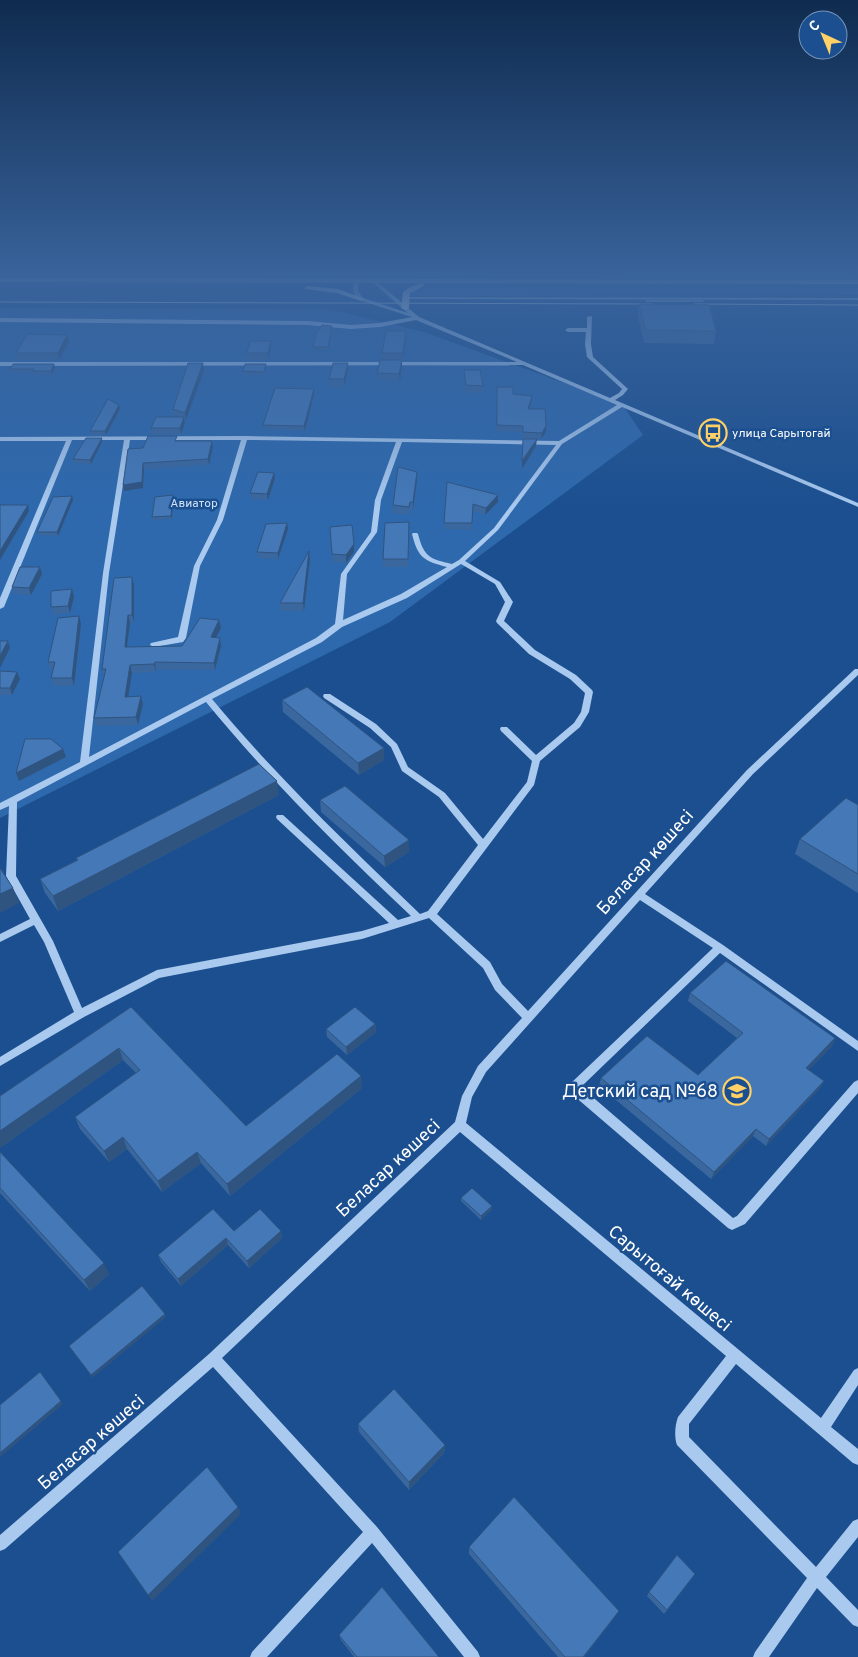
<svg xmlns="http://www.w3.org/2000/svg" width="858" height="1657" viewBox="0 0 858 1657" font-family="Overpass,sans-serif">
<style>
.green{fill:#2e69ad}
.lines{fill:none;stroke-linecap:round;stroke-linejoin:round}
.minor{fill:#a9c9ee;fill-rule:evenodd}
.major{fill:#f0f6ff;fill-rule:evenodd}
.tram{stroke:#fff;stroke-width:1}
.wall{fill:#3a679d}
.shaded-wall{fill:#305480}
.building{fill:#4478b7;stroke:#305480}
.labels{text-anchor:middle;stroke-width:5;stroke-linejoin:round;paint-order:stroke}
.far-poi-label{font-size:12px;fill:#fff;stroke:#1b4f8f;text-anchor:start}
.far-park-label{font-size:12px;fill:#cfe3fa;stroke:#1b4f8f}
.near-street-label{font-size:18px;fill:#fff;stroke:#1b4f8f}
.near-poi-label{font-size:18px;fill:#fff;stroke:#1b4f8f;text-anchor:end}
</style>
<rect width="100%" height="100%" fill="#1b4f8f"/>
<g class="green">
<polygon points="429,287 858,288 858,295 408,296 412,291"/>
<polygon points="0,308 328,309 424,332 622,404 643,435 390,622 0,818"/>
</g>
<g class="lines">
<g class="minor">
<polygon points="850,277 854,277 858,283 854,283"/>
<path d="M 357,280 L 359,281 L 358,291 L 363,298 L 408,313 L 371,281 L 375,280 L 419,317 L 610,398 L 619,393 L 622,389 L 587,357 L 585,344 L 586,332 L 568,332 L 565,330 L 568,328 L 587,328 L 587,317 L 592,316 L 591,344 L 593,357 L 628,389 L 623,395 L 615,400 L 858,503 L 858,507 L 856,506 L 622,407 L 562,444 L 498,530 L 465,561 L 500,582 L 513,602 L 504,621 L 535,650 L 576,675 L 592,690 L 593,692 L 589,712 L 580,727 L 540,761 L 534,785 L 437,914 L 490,962 L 502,984 L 528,1011 L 747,770 L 855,669 L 858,669 L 858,675 L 753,774 L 645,894 L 723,945 L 858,1041 L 858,1051 L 720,953 L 581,1087 L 733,1218 L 737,1216 L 854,1082 L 858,1080 L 858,1093 L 745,1224 L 732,1230 L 728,1228 L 573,1095 L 570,1086 L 571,1083 L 713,948 L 640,900 L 486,1072 L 472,1097 L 466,1123 L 821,1418 L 854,1370 L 858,1368 L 858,1385 L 831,1427 L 858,1449 L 858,1465 L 853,1463 L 736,1364 L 689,1424 L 689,1437 L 816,1567 L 853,1521 L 858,1519 L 858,1537 L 826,1577 L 858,1610 L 858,1627 L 853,1625 L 817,1588 L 769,1657 L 753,1657 L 755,1652 L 807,1578 L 677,1445 C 674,1437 675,1425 678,1417 L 726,1356 L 460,1132 L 222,1358 L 377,1527 L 478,1652 L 480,1657 L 464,1657 L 372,1543 L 267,1657 L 250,1657 L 252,1652 L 363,1532 L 213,1367 L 5,1549 L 0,1551 L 0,1535 L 209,1354 L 455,1122 L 462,1096 L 478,1066 L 522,1018 L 495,990 L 483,968 L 429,918 L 362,939 L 159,978 L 84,1017 L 0,1066 L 0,1057 L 74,1012 L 44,942 L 34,925 L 0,942 L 0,934 L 30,919 L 6,876 L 9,806 L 0,810 L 0,803 L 80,762 L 103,573 L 124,440 L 72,440 L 4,607 L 0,609 L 0,598 L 66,441 L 0,441 L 0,437 L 245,436 L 559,441 L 617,405 L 523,365 L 0,366 L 0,362 L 517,362 L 416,320 L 380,327 L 351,329 L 308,325 L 0,322 L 0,318 L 308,321 L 351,325 L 380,323 L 412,317 L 359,300 C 353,294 351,289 355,281 ZM 130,440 L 241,440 L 217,520 L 194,566 L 178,637 L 151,643 L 150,645 L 154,647 L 183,642 L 186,638 L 200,566 L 223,520 L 247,440 L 396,442 L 375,500 L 371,532 L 341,574 L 335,624 L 316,638 L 89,757 L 109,573 ZM 402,442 L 556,445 L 494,528 L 459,560 L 452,564 C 430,559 424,557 418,534 L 417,533 L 413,533 L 412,534 C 418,558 424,561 447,567 L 401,594 L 343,620 L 347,574 L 377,532 L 381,500 ZM 461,564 L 495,584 L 505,602 L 496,621 L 497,623 L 529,654 L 570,679 L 585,693 L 581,712 L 574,723 L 536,755 L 507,727 L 501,727 L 500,729 L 501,731 L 532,761 L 527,782 L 483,839 L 445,793 L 408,767 L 397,744 L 376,724 L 330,694 L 324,694 L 323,696 L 324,698 L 370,728 L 391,747 L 402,771 L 439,797 L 478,845 L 428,911 L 420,914 C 348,845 276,776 212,699 L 322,642 L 342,627 L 407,598 ZM 206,702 C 269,779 339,848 411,916 L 398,920 L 283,815 L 277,815 L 276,817 L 277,819 L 389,923 L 362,931 L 157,970 L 82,1008 L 53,941 L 16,876 L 17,802 Z"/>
<polygon points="404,297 858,298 858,300 402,299 402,298"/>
</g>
<g class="major">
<polygon points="0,278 858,280 858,284 423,283 425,285 424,286 410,293 409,308 405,310 401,308 403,292 410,287 421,283 0,282"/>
<polygon points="307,286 338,289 365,299 361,301 337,293 305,289 305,287"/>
</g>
<g class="tram">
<polyline points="646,301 703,301"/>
<polyline points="0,302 652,304"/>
<polyline points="695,304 858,305"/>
</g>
</g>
<g class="wall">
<polygon points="639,304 716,331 714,344 644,343 638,316"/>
<polygon points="332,329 328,350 314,350 313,347"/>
<polygon points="406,331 406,337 403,360 382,360 382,353"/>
<polygon points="67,335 69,342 59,360 18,360 16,353"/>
<polygon points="271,341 271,348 268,360 247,360 247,353"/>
<polygon points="266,367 264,375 243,375 243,371"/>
<polygon points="402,367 400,381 378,380 377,373"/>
<polygon points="55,368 52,375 34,375 34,372 11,373 10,369"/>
<polygon points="204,370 186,420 184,419 185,423 181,434 152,434 151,428 178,417 174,416 173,409"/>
<polygon points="348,370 344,386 329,386 329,379"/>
<polygon points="464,370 483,386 483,393 466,392 464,377"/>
<polygon points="497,387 513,394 532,396 531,402 529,409 546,432 541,439 522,439 523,432 496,431"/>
<polygon points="314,394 305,431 263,429 263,425"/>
<polygon points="119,405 120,409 106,435 91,435 90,431"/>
<polygon points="102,438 102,442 91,464 74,463 73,459"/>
<polygon points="178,441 213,447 209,465 144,469 143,488 124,491 123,485 143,448"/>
<polygon points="274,473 275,478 268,500 251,499 250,493"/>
<polygon points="417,480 413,510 410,510 409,515 393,513 393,505"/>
<polygon points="447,482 498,502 485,515 473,511 472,530 444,529"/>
<polygon points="72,496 73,500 58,536 38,535 37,532"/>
<polygon points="173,498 172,519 152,520 152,517"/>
<polygon points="330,527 354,544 354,552 346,563 333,562"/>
<polygon points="288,529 278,559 258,558 257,552"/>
<polygon points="409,529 408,567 383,567 383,559"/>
<polygon points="310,559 304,611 280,611 280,603"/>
<polygon points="40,567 42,574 31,595 14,594 12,587"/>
<polygon points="132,577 134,585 134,622 130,623 127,647 182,646 219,620 221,628 216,637 220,638 221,646 215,670 156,670 156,672 132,673 128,696 143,704 138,725 96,726 94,718 104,677 102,669"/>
<polygon points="72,589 74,597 70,613 53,615 51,607"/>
<polygon points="81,624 74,686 53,686 51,678 53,670 50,670 48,662"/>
<polygon points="0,671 17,672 20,679 12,695 0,695"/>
<polygon points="282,700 384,748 384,760 359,775 283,712"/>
<polygon points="279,795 58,911 45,893 40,879 77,860 76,858"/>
<polygon points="320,800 409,852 385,867 321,812"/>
<polygon points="858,805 858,893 795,854 800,839"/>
<polygon points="690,993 835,1038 832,1046 808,1070 824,1081 820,1088 766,1146 753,1136 711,1179 599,1086 601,1078 698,1075 737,1038 688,1001"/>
<polygon points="131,1007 246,1126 362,1088 230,1196 201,1163 162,1192 127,1149 109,1162 80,1129 75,1117 136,1073 123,1060 0,1148"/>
<polygon points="375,1024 376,1032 347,1055 327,1037 326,1029"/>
<polygon points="0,1152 109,1274 90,1291 0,1193"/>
<polygon points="461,1198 492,1206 492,1209 481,1220 461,1201"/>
<polygon points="234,1231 281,1231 282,1238 249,1268 228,1245 181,1286 161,1262 158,1255"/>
<polygon points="358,1424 445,1445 444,1453 409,1490 359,1432"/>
<polygon points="469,1547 615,1617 584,1657 558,1657 469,1554"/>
<polygon points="692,1578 664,1614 647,1596 649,1592"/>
<polygon points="339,1635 439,1657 354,1657 341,1640"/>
</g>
<g class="shaded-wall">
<polygon points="332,326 332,329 328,350 328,347"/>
<polygon points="406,331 406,337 403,360 403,353"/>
<polygon points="67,335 69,342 59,360 58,353"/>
<polygon points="271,341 271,348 268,360 268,353"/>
<polygon points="402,360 402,367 400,381 399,374"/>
<polygon points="203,363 204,370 186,420 185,413"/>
<polygon points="348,363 348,370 344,386 344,379"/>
<polygon points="54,364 55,368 52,375 51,371"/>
<polygon points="314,389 314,394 305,431 304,426"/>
<polygon points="532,396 531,402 527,415 528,409"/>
<polygon points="119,405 120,409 106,435 105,431"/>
<polygon points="184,417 185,423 181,434 180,428"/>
<polygon points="546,426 546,432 541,439 542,433"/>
<polygon points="102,438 102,442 91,464 90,460"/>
<polygon points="537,439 536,446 522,469 522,461"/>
<polygon points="212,441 213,447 209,465 208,459"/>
<polygon points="143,463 144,469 143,488 124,491 123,485"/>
<polygon points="417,472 417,480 413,510 413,502"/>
<polygon points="274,473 275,478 268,500 267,494"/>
<polygon points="173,495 173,498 172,519 171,516"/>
<polygon points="498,495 498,502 485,515 486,508"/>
<polygon points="72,496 73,500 58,536 57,532"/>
<polygon points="28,505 29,511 0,560 0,551"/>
<polygon points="287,523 288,529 278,559 278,553"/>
<polygon points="354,544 354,552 346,563 346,555"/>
<polygon points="309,552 310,559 304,611 303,603"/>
<polygon points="40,567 42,574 31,595 29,588"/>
<polygon points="132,577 134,585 134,622 132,615"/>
<polygon points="72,589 74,597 70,613 68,606"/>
<polygon points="128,615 130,623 126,655 125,647"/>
<polygon points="79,616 81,624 74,686 72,678"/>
<polygon points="219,620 221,628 212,645 211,637"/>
<polygon points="220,638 221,646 215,670 214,663"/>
<polygon points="8,641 10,648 0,668 0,656"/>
<polygon points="155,662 156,670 156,672 154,664"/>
<polygon points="130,665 132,673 127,704 125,697"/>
<polygon points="17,672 20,679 12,695 10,688"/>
<polygon points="141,696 143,704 138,725 136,717"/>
<polygon points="384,748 384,760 359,775 358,763"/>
<polygon points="63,749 66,757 19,781 16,773"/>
<polygon points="277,781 279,795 58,911 53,896"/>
<polygon points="409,840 409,852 385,867 384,856"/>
<polygon points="13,888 19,903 0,913 0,894"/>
<polygon points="375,1024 376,1032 347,1055 346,1047"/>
<polygon points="835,1038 832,1046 803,1075 806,1068"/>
<polygon points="119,1048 123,1060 0,1148 0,1131"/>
<polygon points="361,1076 362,1088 230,1196 227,1184"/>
<polygon points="824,1081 820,1088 766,1146 769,1139"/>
<polygon points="756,1129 753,1136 711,1179 714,1172"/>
<polygon points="123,1137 127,1149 109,1162 104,1151"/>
<polygon points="197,1152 201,1163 162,1192 158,1181"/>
<polygon points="492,1206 492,1209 481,1220 481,1216"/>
<polygon points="281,1231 282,1238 249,1268 247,1261"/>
<polygon points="226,1238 228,1245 181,1286 178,1279"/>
<polygon points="104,1263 109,1274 90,1291 84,1280"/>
<polygon points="165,1314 166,1317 92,1378 91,1375"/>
<polygon points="61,1401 63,1404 0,1457 0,1453"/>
<polygon points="445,1445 444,1453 409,1490 409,1482"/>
<polygon points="238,1507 241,1514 152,1601 148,1595"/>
<polygon points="619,1611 615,1617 584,1657 583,1657"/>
</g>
<g class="building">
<polygon points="639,304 709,305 716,331 646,330"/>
<polygon points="322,325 332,326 328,347 313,347 316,334"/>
<polygon points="386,331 406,331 403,353 382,353"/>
<polygon points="27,334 67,335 58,353 16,353"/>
<polygon points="250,341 271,341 268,353 247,353"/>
<polygon points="380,360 402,360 399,374 377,373"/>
<polygon points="188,363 203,363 185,413 173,409"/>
<polygon points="333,363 348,363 344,379 329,379"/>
<polygon points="13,364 54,364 51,371 33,371 34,369 10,369"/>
<polygon points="245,364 266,364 264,372 243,371"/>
<polygon points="464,370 480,370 483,386 466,385"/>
<polygon points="497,387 513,387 513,394 532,396 528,409 545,409 546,426 542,433 523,432 523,426 497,425"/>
<polygon points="275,388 314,389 304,426 263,425"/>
<polygon points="108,399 119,405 105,431 90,431"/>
<polygon points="156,417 184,417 180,428 151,428"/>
<polygon points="148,436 177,436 175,441 212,441 208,459 143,463 142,482 123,485 128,449 143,448"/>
<polygon points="86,438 102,438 90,460 73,459"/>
<polygon points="523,439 537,439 522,461"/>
<polygon points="398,467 417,472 413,502 410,502 409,507 393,505"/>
<polygon points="258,472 274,473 267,494 250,493"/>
<polygon points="447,482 498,495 486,508 473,504 472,523 444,523"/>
<polygon points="173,495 171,516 152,517 155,497"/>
<polygon points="72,496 57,532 37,532 53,497"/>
<polygon points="0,505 28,505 0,551"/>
<polygon points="409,522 408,559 383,559 385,523"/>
<polygon points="287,523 278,553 257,552 266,524"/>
<polygon points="352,525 354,544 346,555 332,554 330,527"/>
<polygon points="309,551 303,603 280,603"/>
<polygon points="20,567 40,567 29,588 12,587"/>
<polygon points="132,577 132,615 128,615 125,647 182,646 200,618 219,620 211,637 220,638 214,663 155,662 154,664 130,665 125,697 141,696 136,717 94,718 106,669 102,669 114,578"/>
<polygon points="72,589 68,606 51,607 51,591"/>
<polygon points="79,616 72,678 51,678 55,662 48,662 58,618"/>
<polygon points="0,641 8,641 0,656"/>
<polygon points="0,671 17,672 10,688 0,688"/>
<polygon points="307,687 384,748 358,763 282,700"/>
<polygon points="25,739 51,739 63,749 16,773"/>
<polygon points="259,764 277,781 53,896 40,879 78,860 76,858"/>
<polygon points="345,786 409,840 384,856 320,800"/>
<polygon points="846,798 858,805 858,874 800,839"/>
<polygon points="0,868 13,888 0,894"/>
<polygon points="726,961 835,1038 806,1068 824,1081 769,1139 756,1129 714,1172 601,1078 647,1036 698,1075 743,1033 690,993"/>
<polygon points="131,1007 246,1126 337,1054 361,1076 227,1184 197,1152 158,1181 123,1137 104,1151 75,1117 140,1070 119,1048 0,1131 0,1096"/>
<polygon points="355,1007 375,1024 346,1047 326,1029"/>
<polygon points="0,1152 104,1263 84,1280 0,1188"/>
<polygon points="472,1188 492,1206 481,1216 461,1198"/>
<polygon points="213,1209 234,1231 260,1209 281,1231 247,1261 226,1238 178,1279 158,1255"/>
<polygon points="142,1286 165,1314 91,1375 69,1346"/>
<polygon points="40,1372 61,1401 0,1453 0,1405"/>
<polygon points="394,1389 445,1445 409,1482 358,1424"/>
<polygon points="207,1467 238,1507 148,1595 118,1552"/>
<polygon points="514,1497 619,1611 583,1657 565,1657 469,1547"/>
<polygon points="677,1555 695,1574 667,1610 649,1592"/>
<polygon points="382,1587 439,1657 357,1657 339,1635"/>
</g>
<linearGradient id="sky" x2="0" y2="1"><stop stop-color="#0f2b4f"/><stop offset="0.54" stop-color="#39639b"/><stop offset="1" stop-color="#39639b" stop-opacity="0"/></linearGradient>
<rect width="858" height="509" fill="url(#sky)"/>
<defs>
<g id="bus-ring" transform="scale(1.4375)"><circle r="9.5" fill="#1b4f8f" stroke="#ffd166" stroke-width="1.5"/><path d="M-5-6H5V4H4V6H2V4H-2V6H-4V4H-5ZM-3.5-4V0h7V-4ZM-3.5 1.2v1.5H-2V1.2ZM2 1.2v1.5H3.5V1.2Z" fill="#ffd166"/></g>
<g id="school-ring" transform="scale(1.4375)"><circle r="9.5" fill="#1b4f8f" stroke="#ffd166" stroke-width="1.5"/><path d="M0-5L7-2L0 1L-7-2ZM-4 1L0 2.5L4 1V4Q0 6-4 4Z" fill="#ffd166"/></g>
</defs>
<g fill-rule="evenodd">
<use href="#bus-ring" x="713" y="433"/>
<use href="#school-ring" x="737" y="1091"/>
</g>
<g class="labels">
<g class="far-poi-label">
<text x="732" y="437">улица Сарытогай</text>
</g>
<g class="far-park-label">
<text x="194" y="507">Авиатор</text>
</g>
<g class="near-street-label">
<text transform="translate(645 862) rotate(-48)" y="6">Беласар көшесі</text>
<text transform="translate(388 1168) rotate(-43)" y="6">Беласар көшесі</text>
<text transform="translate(670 1278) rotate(40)" y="6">Сарытоғай көшесі</text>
<text transform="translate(91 1442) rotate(-41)" y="6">Беласар көшесі</text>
</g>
<g class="near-poi-label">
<text x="718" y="1097">Детский сад №68</text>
</g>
</g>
<g transform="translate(823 35) rotate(316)"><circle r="24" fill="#1b4f8f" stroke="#7695bc"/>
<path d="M0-4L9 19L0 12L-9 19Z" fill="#ffd166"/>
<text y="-8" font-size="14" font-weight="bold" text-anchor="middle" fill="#ffffff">С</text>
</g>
</svg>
